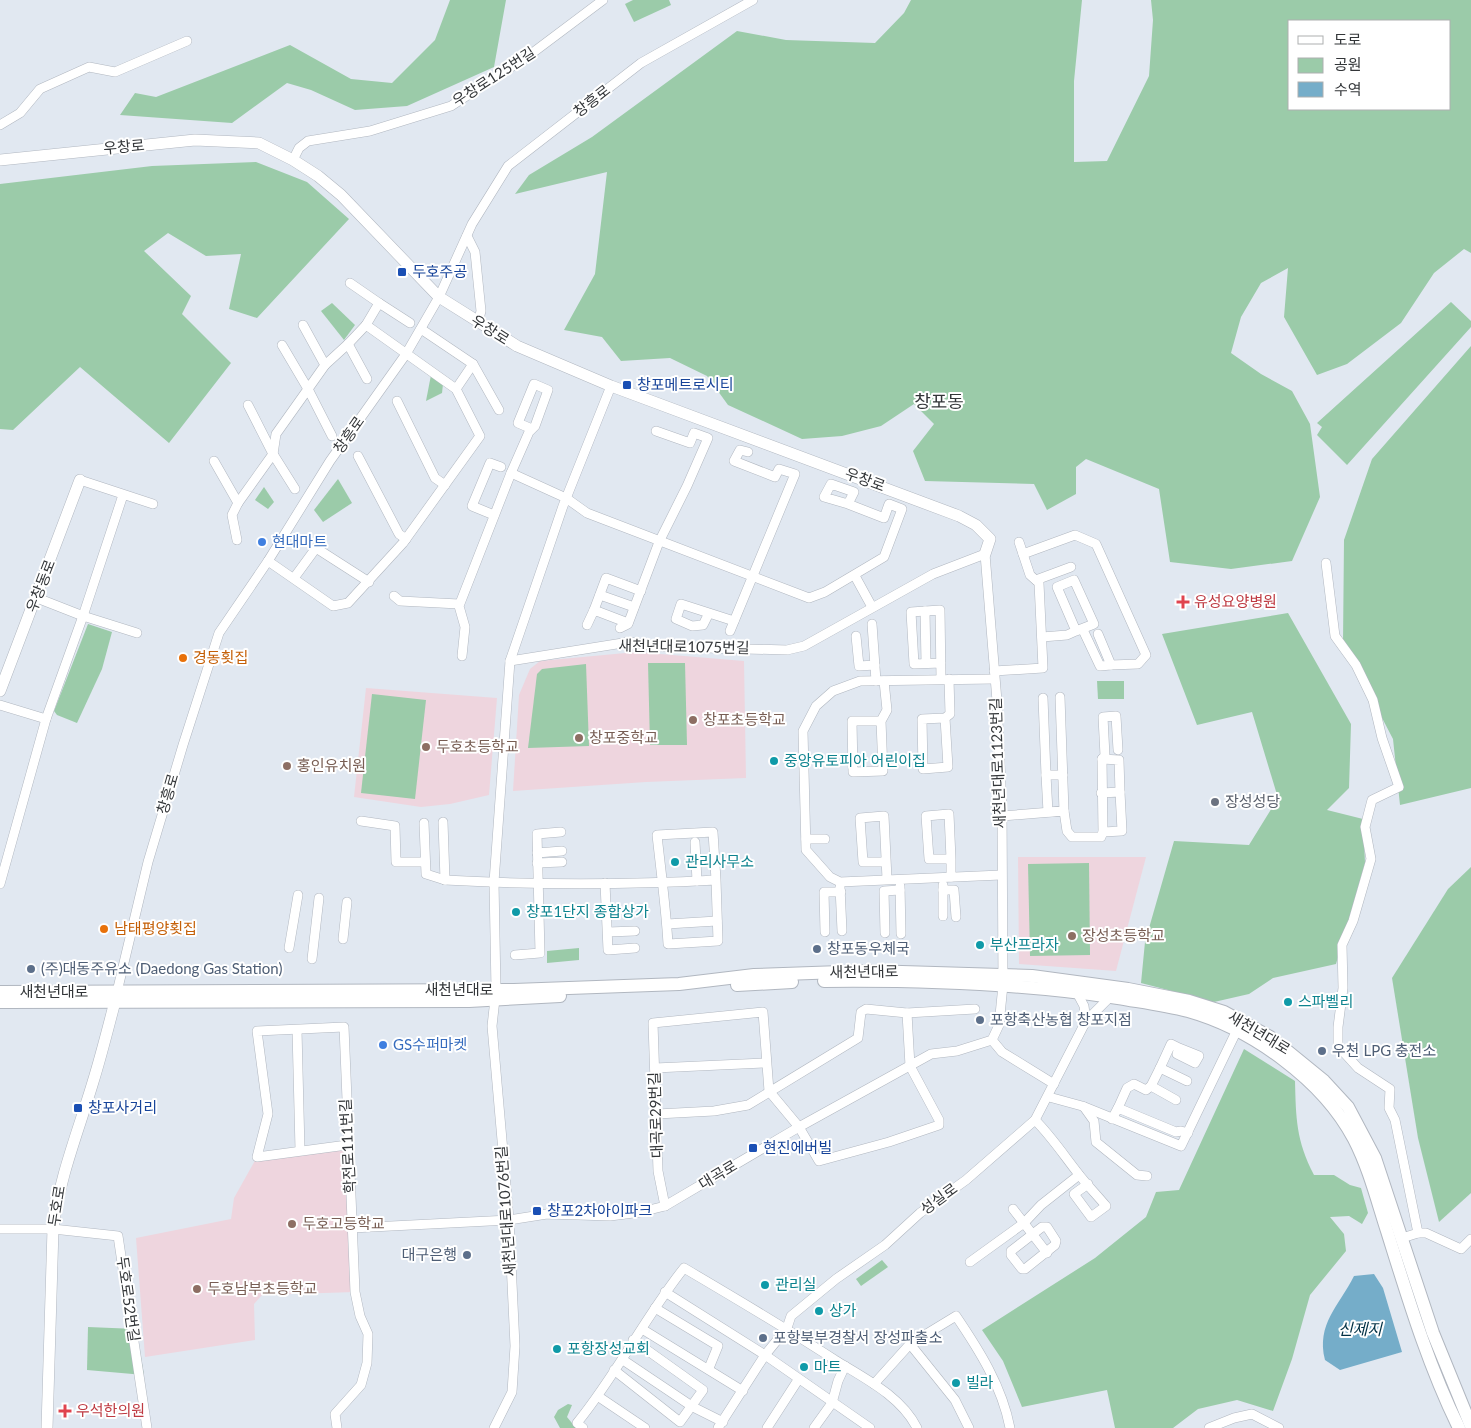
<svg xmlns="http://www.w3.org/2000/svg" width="1471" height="1428" viewBox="0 0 1471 1428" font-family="Lato,'Noto Sans KR',sans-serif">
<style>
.education{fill:#eed5de}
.green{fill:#9bcba9;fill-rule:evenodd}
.water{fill:#75adc9}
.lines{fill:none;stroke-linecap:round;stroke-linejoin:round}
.street-casing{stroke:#b1b7c0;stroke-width:10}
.secondary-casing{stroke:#b1b7c0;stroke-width:12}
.primary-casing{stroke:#b1b7c0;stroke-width:14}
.street{stroke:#fff;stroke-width:9}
.secondary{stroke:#fff;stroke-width:11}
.primary{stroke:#fff;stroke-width:12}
.transit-dot{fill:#1a4fb4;stroke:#fff;stroke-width:2}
.shop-dot{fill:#3f7fe0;stroke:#fff;stroke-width:2}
.health-dot{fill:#e0444e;stroke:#fff;stroke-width:2}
.food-dot{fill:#e8710a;stroke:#fff;stroke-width:2}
.education-dot{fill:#8d6e63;stroke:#fff;stroke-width:2}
.culture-dot{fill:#0f9aa8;stroke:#fff;stroke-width:2}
.worship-dot{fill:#6b7280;stroke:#fff;stroke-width:2}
.service-dot{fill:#5c6f8a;stroke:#fff;stroke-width:2}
.labels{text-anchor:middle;stroke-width:4;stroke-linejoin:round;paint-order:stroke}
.street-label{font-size:15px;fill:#333639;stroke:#fff}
.transit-label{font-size:15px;fill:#164399;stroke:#fff;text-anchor:start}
.shop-label{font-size:15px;fill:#366cbe;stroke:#fff;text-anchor:start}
.health-label{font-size:15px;fill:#be3a42;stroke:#fff;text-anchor:start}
.food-label{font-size:15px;fill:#c56008;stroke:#fff;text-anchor:start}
.education-label{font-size:15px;fill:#785e54;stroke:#fff;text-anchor:start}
.culture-label{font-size:15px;fill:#0d838f;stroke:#fff;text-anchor:start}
.worship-label{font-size:15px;fill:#5b616d;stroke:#fff;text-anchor:start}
.service-label{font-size:15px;fill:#4e5e75;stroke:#fff;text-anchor:start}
.water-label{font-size:16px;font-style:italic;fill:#003044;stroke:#fff}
.quarter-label{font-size:18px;fill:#333639;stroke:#fff}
</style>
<rect width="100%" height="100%" fill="#e1e8f1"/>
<g class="education">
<polygon points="636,652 744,661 746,778 646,782 513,791 519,695 530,669 540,661"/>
<polygon points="366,688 497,698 489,795 450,804 421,807 354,797"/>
<polygon points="1018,857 1146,857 1116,971 1019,964"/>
<polygon points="347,1145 355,1292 262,1295 254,1304 255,1340 145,1357 136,1238 231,1219 234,1198 257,1157"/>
</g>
<g class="green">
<polygon points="450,0 506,0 494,67 407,106 355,110 311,90 287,83 232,123 120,115 135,93 156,97 290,45 351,79 392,83 435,40"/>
<polygon points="633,0 669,0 671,5 634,22 625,4"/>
<path d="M 911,0 L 1082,0 L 1074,81 L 1074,162 L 1107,161 L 1149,76 L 1153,20 L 1151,0 L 1471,0 L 1471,253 L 1464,249 L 1434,273 L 1401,323 L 1347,364 L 1317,375 L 1284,317 L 1288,268 L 1261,283 L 1241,317 L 1231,353 L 1261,374 L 1292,391 L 1310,424 L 1320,497 L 1292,561 L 1231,569 L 1170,562 L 1159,489 L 1086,459 L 1076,467 L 1076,494 L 1047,510 L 1034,484 L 925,481 L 913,451 L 934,424 L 914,404 L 881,426 L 842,436 L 802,439 L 728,405 L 707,376 L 670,358 L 621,361 L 602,337 L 564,330 L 595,274 L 607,172 L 515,194 L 529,175 L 592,137 L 737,31 L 786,40 L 875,43 L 904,13 ZM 1450,21 L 1450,109 L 1290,109 L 1290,21 Z"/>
<polygon points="256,162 307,182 349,219 257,318 229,309 241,254 206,256 168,233 144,251 191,296 182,314 231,363 169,443 80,367 13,430 0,429 0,184 152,166"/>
<polygon points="1451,302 1471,321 1471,327 1347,465 1317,435 1322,427 1317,423"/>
<polygon points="332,303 355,325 344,340 321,311"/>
<polygon points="1471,346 1471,788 1400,805 1393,739 1343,643 1344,540 1372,459"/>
<polygon points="431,375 443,384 442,393 426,401"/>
<polygon points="338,479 352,503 323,522 314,510"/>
<polygon points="264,487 274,502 268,509 255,500"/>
<polygon points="1288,613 1351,724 1349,788 1327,810 1363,819 1365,863 1336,964 1273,978 1249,994 1214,1002 1141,983 1145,942 1174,841 1249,845 1278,798 1252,712 1197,725 1162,634"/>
<polygon points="88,624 112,632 102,669 77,723 57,715 54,711"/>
<polygon points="648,663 685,663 687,745 650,745"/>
<polygon points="586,664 589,746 528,748 537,674 542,669"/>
<polygon points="1097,681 1124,681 1124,699 1098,699"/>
<polygon points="372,694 426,700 415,799 361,793"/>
<polygon points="1089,863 1090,955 1030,956 1028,864"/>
<polygon points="1471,867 1471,1193 1439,1222 1418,1138 1392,978 1448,889"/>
<polygon points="579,948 579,960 547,963 547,951"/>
<path d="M 1244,1049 L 1295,1081 C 1296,1118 1296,1140 1314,1175 L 1334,1175 L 1350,1185 L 1361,1188 L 1368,1213 L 1362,1224 L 1349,1216 L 1330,1217 L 1344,1234 L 1346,1251 L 1310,1295 L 1292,1359 L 1273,1411 L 1237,1400 L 1198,1409 L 1173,1428 L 1115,1428 L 1107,1390 L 1022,1407 L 1003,1361 L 982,1330 L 1095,1258 L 1146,1217 L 1156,1192 L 1179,1190 Z"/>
<polygon points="882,1260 888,1267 861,1286 856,1279"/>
<polygon points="88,1327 136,1329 144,1375 87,1370"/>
<polygon points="568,1404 572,1405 567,1417 576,1428 560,1428 554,1417 558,1410"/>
</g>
<path class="water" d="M 1374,1274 L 1383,1288 L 1402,1352 L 1340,1370 L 1325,1360 C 1316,1324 1339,1306 1354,1276 Z"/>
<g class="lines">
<g class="street-casing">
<g id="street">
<polyline points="0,125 20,113 40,89 89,67 115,72 187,41"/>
<polyline points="293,160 299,148 308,141 370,131 451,106 531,54 603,0"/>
<polyline points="467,236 475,252 481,311 478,323"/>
<polyline points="350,283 379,303"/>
<polyline points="366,325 379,303 410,323"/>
<polyline points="421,329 473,364 456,389"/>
<polyline points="282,345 308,389 325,365 303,325"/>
<polyline points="473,364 499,410"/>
<polyline points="325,365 348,344 367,379"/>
<polyline points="397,401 435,478 445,485"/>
<polyline points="248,405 273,454"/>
<polyline points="273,454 276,434 308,389 332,436"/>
<polyline points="358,456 399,534 406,539"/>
<polyline points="214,461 238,503 232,515 237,540"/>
<polyline points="511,473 566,498 587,513 809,598 825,592 884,557 902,509 889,504 884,518 848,504 854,492 831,484 824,497 848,504"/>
<polyline points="80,480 153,504"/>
<polyline points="238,503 273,454 295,489"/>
<polyline points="494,515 472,506 490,463 501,467"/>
<polyline points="1023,554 1075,535 1096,544 1146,655 1138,664 1111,665"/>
<polyline points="268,561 333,606 348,603 403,543 480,436 456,389 366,325 348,344"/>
<polyline points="1326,563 1335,636 1356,665 1373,700 1382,738 1399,787 1372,800 1365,827 1371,859 1353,921 1342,945 1343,988 1338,1027 1338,1046 1358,1068 1390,1089 1389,1108 1395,1120 1418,1233 1402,1238"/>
<polyline points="855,576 872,607"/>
<polyline points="294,578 316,548 369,582"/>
<polyline points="1036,580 1071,567"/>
<polyline points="600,595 634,607"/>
<polyline points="394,596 400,601 459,604"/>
<polyline points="37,598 83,616 137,633"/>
<polyline points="594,610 606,578 641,591"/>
<polyline points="925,611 926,663"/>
<polyline points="709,613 703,625 692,626 676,619 681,604 734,621"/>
<polyline points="872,624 876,681"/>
<polyline points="587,625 594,610 628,623"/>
<polyline points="620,628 628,624 659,542 687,486 708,438 694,433 690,443 656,431"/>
<polyline points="1083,630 1100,666 1111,665 1098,634"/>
<polyline points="730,631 795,474 779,469 775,477 734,461 740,450 748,452"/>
<polyline points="856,636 859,666 875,665"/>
<polyline points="1042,637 1067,635 1076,631 1057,587 1074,580 1094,624 1076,631"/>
<polyline points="462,656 465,627 459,606 511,473 529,432 535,426 548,390 534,384 518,423 532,429"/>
<polyline points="941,663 914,664 911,612 940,610 941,679"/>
<polyline points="994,671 1043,668 1039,583 1030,575 1019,542"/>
<polyline points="994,679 860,681 833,691 816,706 803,731 806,850 830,877 840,882 1001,875"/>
<polyline points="1043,698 1046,775 1063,775"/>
<polyline points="0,705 46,719"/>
<polyline points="945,718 948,767 923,769 922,719 945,718 950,714 949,679"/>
<polyline points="881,721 883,771 853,772 852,721 881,721 887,710 884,681"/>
<polyline points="1102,759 1119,760 1120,792"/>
<polyline points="1046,775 1048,812 1064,811 1060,697"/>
<polyline points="1101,793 1120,792 1122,831 1103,832"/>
<polyline points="1002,816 1064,811 1067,831 1072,837 1101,837 1103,832 1102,759 1105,756 1103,717 1116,716 1118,750"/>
<polyline points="361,821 395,826 396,862 425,862"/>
<path d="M 443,822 L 445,880 C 535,885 626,885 716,880 L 713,832 L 657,835 C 661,872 666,908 668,944 L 718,941 L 716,880"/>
<polyline points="424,823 426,874 445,880"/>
<polyline points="806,839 825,839"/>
<polyline points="695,842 697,881"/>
<polyline points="537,853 562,851"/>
<polyline points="886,862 863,862 860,818 884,816 887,879"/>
<polyline points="537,863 562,862"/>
<polyline points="951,877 951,859 929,859 926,816 949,814 951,859"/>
<polyline points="605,883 608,950 635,948"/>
<polyline points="0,884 46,719 83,616 123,495"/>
<polyline points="900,886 901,934"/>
<polyline points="840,887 842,931"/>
<polyline points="943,890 954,890 956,917"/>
<polyline points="943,916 943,885"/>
<polyline points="667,924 717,921"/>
<polyline points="608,932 635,931"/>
<polyline points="825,932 824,892 841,892"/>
<polyline points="885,933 884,891 900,890"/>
<polyline points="343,939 347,902"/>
<polyline points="289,948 298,895"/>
<polyline points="515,955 540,953 537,834 561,832"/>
<polyline points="312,959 319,898"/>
<polyline points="1075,989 1084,1006 1086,1021"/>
<polyline points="117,992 148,862 183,745 219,633 268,561 330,461 406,354 439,297 472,224 508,166 641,63 753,0"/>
<polyline points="297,1030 300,1150"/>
<polyline points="992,1040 1002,1052 1054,1084"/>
<polyline points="655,1068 766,1063"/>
<polyline points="1160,1068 1171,1044 1179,1048 1177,1054 1195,1063 1199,1056 1179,1048"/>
<polyline points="1151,1086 1160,1068 1187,1081"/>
<polyline points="1049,1097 1082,1106 1181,1146 1236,1032"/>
<polyline points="1084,1107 1094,1121 1096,1142 1137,1175 1147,1176"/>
<polyline points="1118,1108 1127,1088 1134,1084 1146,1090 1151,1086 1176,1100"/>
<polyline points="657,1114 714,1111 748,1105 858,1038 861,1012 866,1009 907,1013 975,1009"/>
<polyline points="1112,1119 1118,1108 1176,1132 1181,1131 1188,1133"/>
<path d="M 1035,1120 C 1051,1136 1063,1154 1077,1172 C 1086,1184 1096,1194 1106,1206 L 1091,1217 L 1074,1194 L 1088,1184"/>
<polyline points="665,1206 658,1171 653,1023 763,1012 769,1091 799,1127 819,1161 889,1142 939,1125 939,1120 910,1066 907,1013"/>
<polyline points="1013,1209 1047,1253"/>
<polygon points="1042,1227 1047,1227 1056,1241 1055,1245 1025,1269 1022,1269 1011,1255 1011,1251"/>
<polyline points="352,1228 509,1220 547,1214 610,1216 641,1212 665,1206 799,1127 931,1054 957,1051 992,1040 999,1025 1003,985 1002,807 997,701 985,554 933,574 804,646 787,650 668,647 629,642 510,661"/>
<polyline points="0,1229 53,1229 118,1236 147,1428"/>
<polyline points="1418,1233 1426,1233 1461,1249 1471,1239"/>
<polyline points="970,1262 1024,1223 1041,1205 1079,1175"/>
<polyline points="665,1292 765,1355 870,1428"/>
<polyline points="655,1308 718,1346 709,1368"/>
<polyline points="642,1329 743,1391"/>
<polyline points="910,1344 955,1400 969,1428"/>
<polyline points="623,1360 693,1407 723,1422"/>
<polyline points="614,1370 680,1422 703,1390 633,1340"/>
<path d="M 874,1384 L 910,1344 L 956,1316 C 979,1350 1002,1386 1010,1428"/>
<polyline points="599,1397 645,1428"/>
<polyline points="337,1428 335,1414 361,1385 367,1363 368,1334 360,1316 355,1292 344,1027 257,1031 268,1114 257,1157 347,1145"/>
<polyline points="494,1428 512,1392 515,1346 509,1220 492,1026 496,990 494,882 510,661 563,506 611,386"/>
<path d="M 583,1428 L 577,1423 C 617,1374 645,1317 684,1268 C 735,1298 786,1328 835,1360 C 864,1378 901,1396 917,1428"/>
<polyline points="718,1428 765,1355 787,1328 791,1316 836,1279 885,1245 920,1213 966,1180 1035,1120 1086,1021 1110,997"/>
<polyline points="767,1428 798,1380"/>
<polyline points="814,1428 832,1403 838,1381 845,1366"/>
<polyline points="1209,1428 1234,1418 1252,1414 1279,1428"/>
</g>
</g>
<g class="secondary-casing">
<g id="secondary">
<polyline points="0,160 195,140 259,143 293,160 318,176 341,195 439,297 517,346 611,386 959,516 976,525 990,539 985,554"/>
<polyline points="0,691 80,480"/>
<path d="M 47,1428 L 53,1229 C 59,1178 78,1132 93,1082 C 102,1053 109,1024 117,994"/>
</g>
</g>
<g class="primary-casing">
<g id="primary">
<path d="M 824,981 C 922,980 1021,983 1118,998 C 1141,1002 1165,1005 1188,1011 C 1252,1029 1323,1080 1354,1139 C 1369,1168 1377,1200 1387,1231 C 1408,1298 1428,1365 1459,1428"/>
<polyline points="737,985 792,982"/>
<polyline points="0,992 514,990 679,984 754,975 869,971 1032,976 1128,989 1189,1001 1224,1012 1270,1037 1324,1081 1348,1107 1375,1158 1433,1333 1471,1426"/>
<polyline points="0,1002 469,1001 560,996"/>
</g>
</g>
<use href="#street" class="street"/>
<use href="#secondary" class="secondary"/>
<use href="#primary" class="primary"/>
</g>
<g class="transit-dot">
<rect x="397" y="267" width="10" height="10" rx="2.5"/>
<rect x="622" y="380" width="10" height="10" rx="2.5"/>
<rect x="73" y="1103" width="10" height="10" rx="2.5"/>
<rect x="748" y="1143" width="10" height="10" rx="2.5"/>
<rect x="532" y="1206" width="10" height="10" rx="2.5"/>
</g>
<g class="shop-dot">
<circle cx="262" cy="542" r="5"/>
<circle cx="383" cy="1045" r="5"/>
</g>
<g class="health-dot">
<path d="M1180.5 594.5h5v5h5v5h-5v5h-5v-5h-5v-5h5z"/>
<path d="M62.5 1403.5h5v5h5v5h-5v5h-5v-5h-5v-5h5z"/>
</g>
<g class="food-dot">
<circle cx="183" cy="658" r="5"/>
<circle cx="104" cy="929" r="5"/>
</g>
<g class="education-dot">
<circle cx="693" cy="720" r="5"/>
<circle cx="579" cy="738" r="5"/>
<circle cx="426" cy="747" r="5"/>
<circle cx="287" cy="766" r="5"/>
<circle cx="1072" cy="936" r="5"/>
<circle cx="292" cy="1224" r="5"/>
<circle cx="197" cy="1289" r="5"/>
</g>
<g class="culture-dot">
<circle cx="774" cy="761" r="5"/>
<circle cx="675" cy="862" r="5"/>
<circle cx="516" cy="912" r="5"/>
<circle cx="980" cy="945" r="5"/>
<circle cx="1288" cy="1002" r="5"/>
<circle cx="765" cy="1285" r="5"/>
<circle cx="819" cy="1311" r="5"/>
<circle cx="557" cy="1349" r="5"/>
<circle cx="804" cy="1367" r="5"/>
<circle cx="956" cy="1383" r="5"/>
</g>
<circle class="worship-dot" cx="1215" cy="802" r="5"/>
<g class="service-dot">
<circle cx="817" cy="949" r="5"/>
<circle cx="31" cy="969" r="5"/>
<circle cx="980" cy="1020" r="5"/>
<circle cx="1322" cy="1051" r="5"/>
<circle cx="467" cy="1255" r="5"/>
<circle cx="763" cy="1338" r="5"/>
</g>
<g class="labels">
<g class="street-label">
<text transform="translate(494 77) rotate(-33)" y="5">우창로125번길</text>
<text transform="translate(592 101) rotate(-38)" y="5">창흥로</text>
<text transform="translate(124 147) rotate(-5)" y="5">우창로</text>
<text transform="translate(490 330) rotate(32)" y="5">우창로</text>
<text transform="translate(349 435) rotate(-55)" y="5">창흥로</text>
<text transform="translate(865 480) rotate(20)" y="5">우창로</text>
<text transform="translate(41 586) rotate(-69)" y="5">우창동로</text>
<text transform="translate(684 647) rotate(1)" y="5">새천년대로1075번길</text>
<text transform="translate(998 763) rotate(-92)" y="5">새천년대로1123번길</text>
<text transform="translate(168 794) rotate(-74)" y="5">창흥로</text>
<text transform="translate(864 972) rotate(-1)" y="5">새천년대로</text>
<text x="459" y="995">새천년대로</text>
<text x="54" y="997">새천년대로</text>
<text transform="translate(1259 1033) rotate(31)" y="5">새천년대로</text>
<text transform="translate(656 1115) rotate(-92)" y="5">대곡로29번길</text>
<text transform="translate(348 1146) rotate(-93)" y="5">학전로111번길</text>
<text transform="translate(718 1175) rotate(-31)" y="5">대곡로</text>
<text transform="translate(939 1199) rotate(-36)" y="5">성실로</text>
<text transform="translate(57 1206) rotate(-81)" y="5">두호로</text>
<text transform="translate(506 1211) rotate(-94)" y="5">새천년대로1076번길</text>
<text transform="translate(128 1299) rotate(82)" y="5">두호로52번길</text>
</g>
<g class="transit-label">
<text x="412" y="277">두호주공</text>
<text x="637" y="390">창포메트로시티</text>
<text x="88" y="1113">창포사거리</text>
<text x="763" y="1153">현진에버빌</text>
<text x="547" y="1216">창포2차아이파크</text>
</g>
<g class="shop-label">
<text x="272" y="547">현대마트</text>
<text x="393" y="1050">GS수퍼마켓</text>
</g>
<g class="health-label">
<text x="1194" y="607">유성요양병원</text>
<text x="76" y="1416">우석한의원</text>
</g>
<g class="food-label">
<text x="193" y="663">경동횟집</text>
<text x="114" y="934">남태평양횟집</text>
</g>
<g class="education-label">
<text x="703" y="725">창포초등학교</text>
<text x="589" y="743">창포중학교</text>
<text x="436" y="752">두호초등학교</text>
<text x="297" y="771">홍인유치원</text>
<text x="1082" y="941">장성초등학교</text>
<text x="302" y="1229">두호고등학교</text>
<text x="207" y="1294">두호남부초등학교</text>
</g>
<g class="culture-label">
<text x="784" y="766">중앙유토피아 어린이집</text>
<text x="685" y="867">관리사무소</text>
<text x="526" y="917">창포1단지 종합상가</text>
<text x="990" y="950">부산프라자</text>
<text x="1298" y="1007">스파벨리</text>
<text x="775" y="1290">관리실</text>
<text x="829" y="1316">상가</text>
<text x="567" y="1354">포항장성교회</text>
<text x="814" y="1372">마트</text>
<text x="966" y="1388">빌라</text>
</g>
<g class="worship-label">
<text x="1225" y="807">장성성당</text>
</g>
<g class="service-label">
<text x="827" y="954">창포동우체국</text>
<text x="41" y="974">(주)대동주유소 (Daedong Gas Station)</text>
<text x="990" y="1025">포항축산농협 창포지점</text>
<text x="1332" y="1056">우천 LPG 충전소</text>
<text x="457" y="1260" text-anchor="end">대구은행</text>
<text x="773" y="1343">포항북부경찰서 장성파출소</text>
</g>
<g class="water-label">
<text x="1360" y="1335">신제지</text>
</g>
<g class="quarter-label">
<text x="939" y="408">창포동</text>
</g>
</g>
<rect x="1288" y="20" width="162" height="90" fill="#ffffff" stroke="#adafb0"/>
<rect x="1298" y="36" width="25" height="8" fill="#ffffff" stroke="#adafb0"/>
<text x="1334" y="45" font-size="15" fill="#333639">도로</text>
<rect x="1298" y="58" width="25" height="15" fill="#9bcba9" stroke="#adafb0"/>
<text x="1334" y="70" font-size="15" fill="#333639">공원</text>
<rect x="1298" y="82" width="25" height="15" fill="#75adc9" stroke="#adafb0"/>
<text x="1334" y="95" font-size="15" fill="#333639">수역</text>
</svg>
